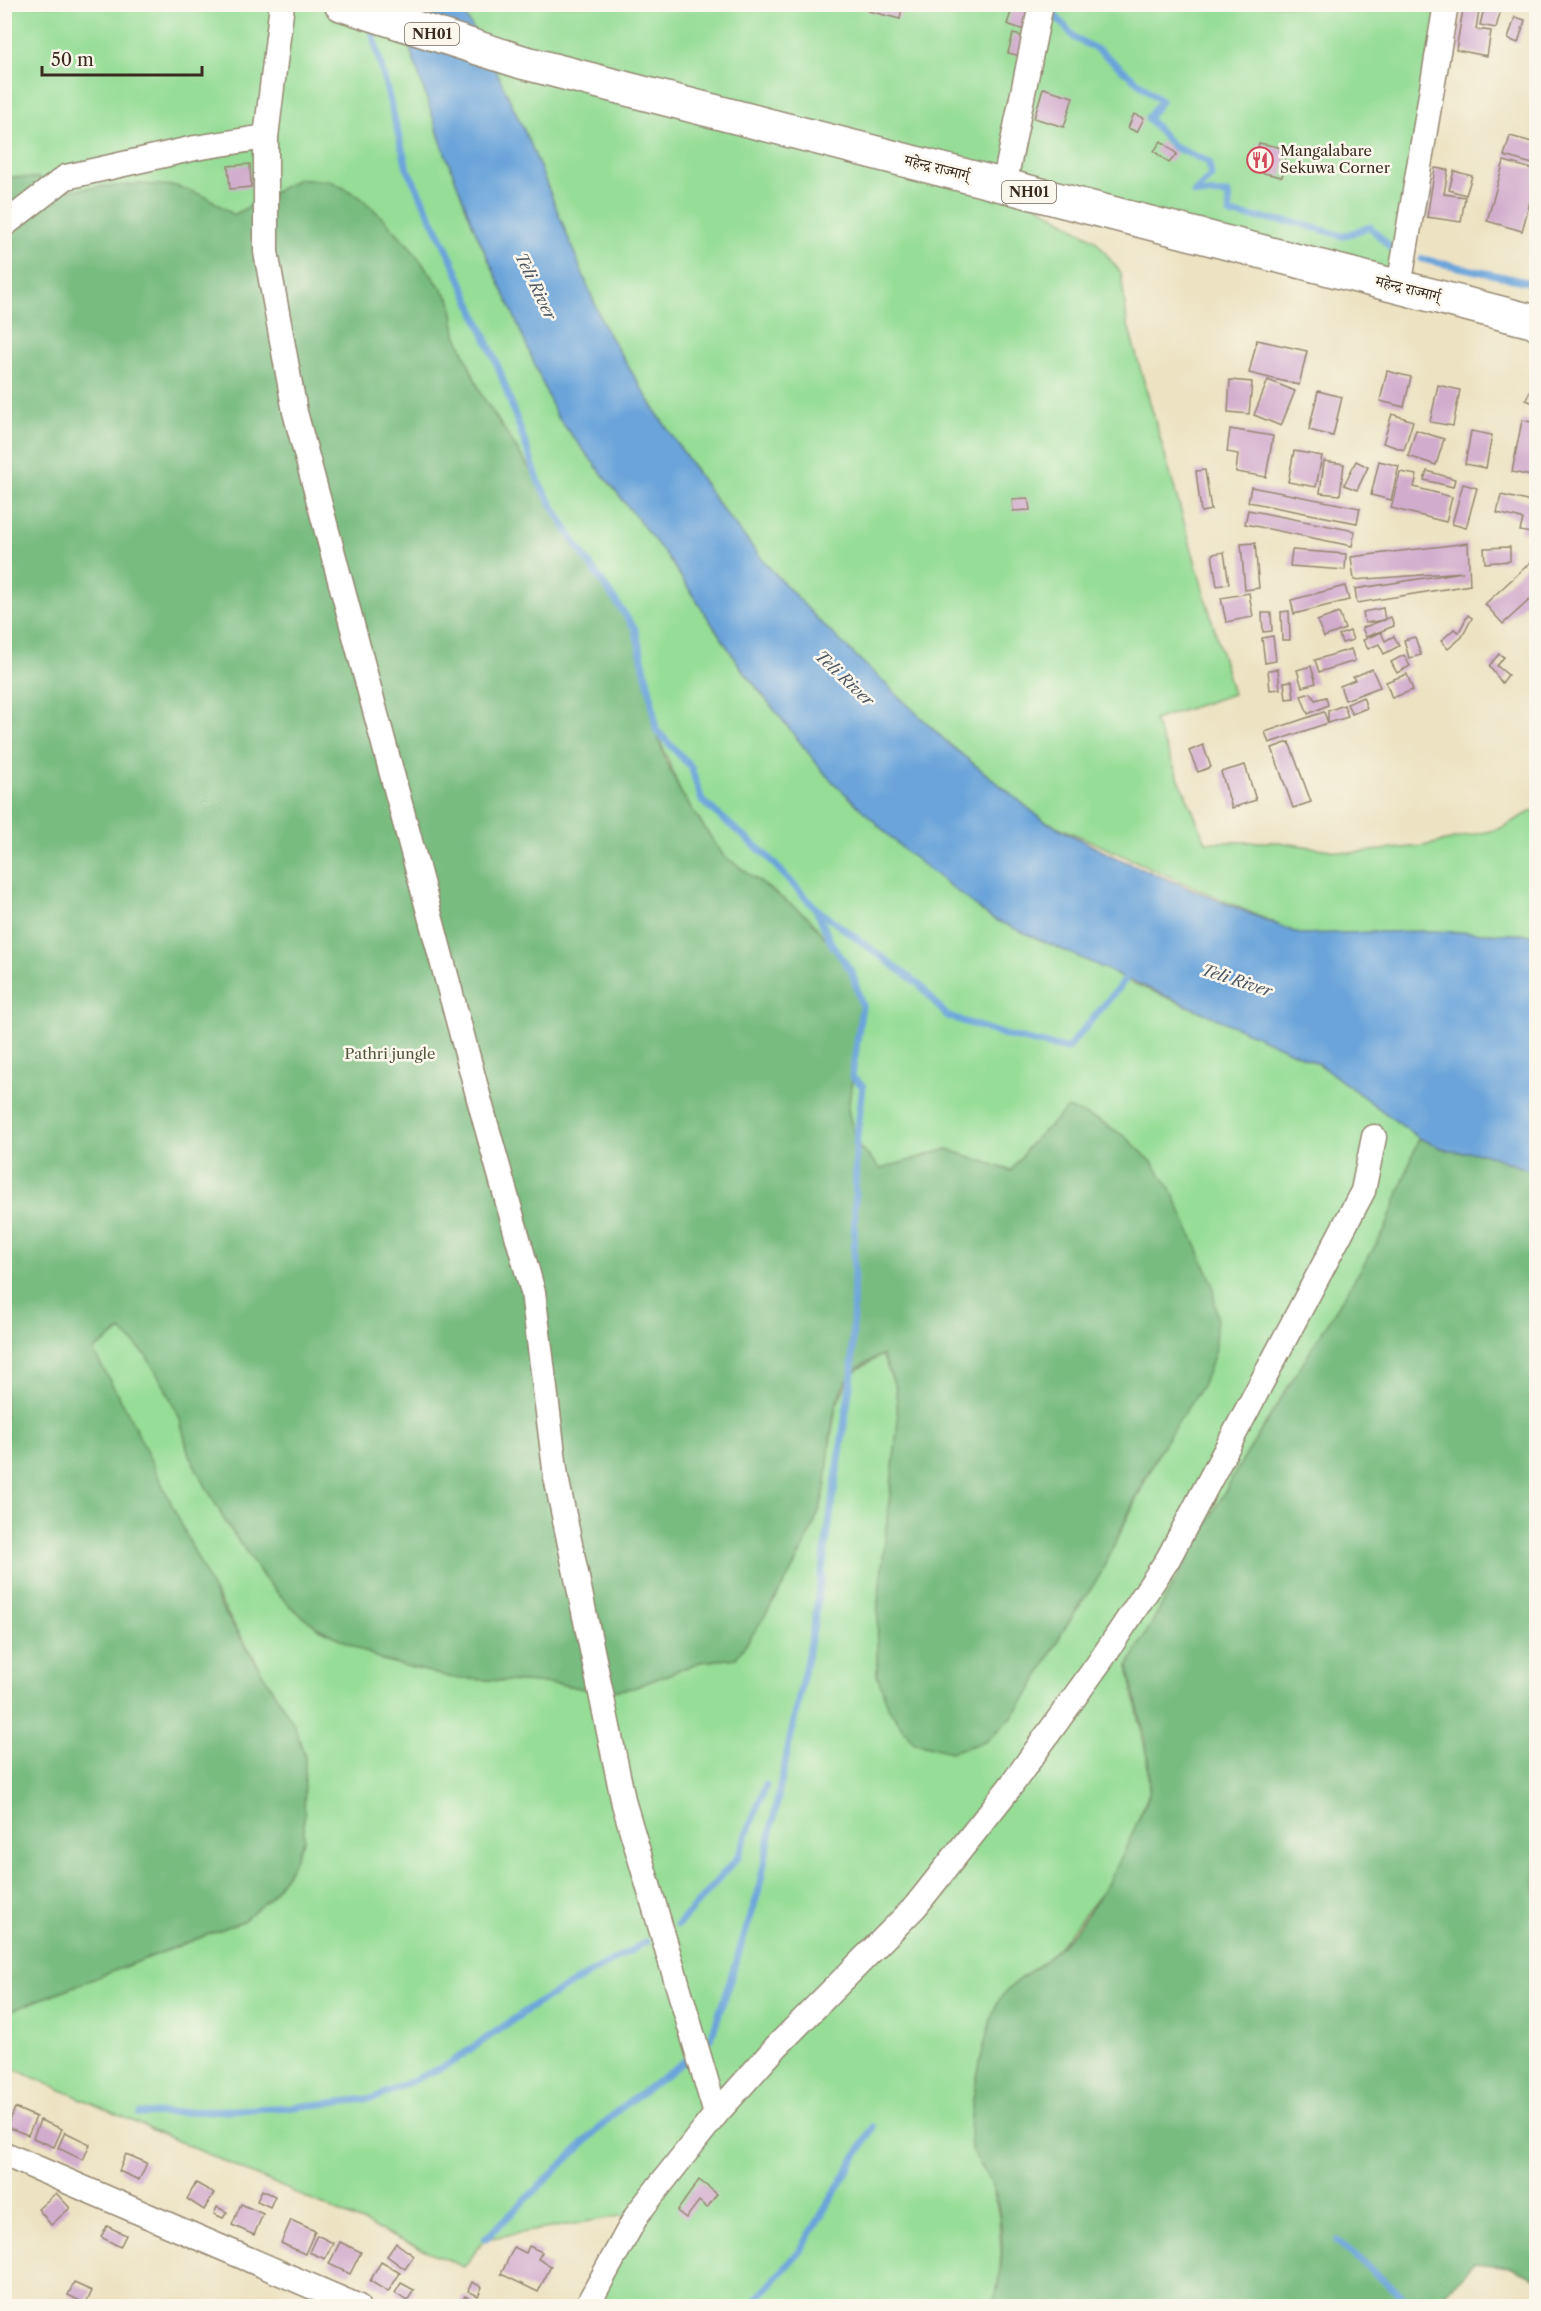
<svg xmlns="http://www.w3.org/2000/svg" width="1541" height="2311" viewBox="0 0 1541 2311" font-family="'Libre Caslon Text','Noto Serif Devanagari',serif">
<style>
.green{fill:#96dd97;stroke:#68845a;stroke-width:1.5}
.forest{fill:#78bc80;stroke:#5a734f;stroke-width:1.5}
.water{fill:#6ba4da;stroke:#53677c;stroke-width:1.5}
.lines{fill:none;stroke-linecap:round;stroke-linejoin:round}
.stream{stroke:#6ba4da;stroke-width:7}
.building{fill:#d1accd}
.street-casing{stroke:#948670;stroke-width:27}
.highway-casing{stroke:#948670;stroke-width:36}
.street{stroke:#fff;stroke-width:24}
.highway{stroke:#fff;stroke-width:33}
.labels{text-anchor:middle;stroke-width:5;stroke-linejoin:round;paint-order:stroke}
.shield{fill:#fbf7ec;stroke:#75685c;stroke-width:1.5}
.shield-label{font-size:14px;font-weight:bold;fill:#3b2a1e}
.poi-label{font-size:15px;fill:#3b2a1e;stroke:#fbf7ec;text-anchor:start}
.street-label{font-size:15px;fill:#3b2a1e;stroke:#fbf7ec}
.park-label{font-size:15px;fill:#52573c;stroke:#fbf7ec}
.water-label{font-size:16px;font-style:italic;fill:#4c5560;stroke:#fbf7ec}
</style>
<rect width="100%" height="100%" fill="#fbf7ec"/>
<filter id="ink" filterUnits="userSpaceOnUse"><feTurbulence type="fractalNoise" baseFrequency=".0167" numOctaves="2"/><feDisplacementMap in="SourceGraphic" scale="12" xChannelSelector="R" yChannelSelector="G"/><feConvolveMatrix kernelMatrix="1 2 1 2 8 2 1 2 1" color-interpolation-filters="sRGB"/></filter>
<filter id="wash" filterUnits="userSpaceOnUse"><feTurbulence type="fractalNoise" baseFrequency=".008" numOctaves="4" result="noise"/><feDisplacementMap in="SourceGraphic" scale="24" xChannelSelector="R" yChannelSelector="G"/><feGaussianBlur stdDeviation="1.35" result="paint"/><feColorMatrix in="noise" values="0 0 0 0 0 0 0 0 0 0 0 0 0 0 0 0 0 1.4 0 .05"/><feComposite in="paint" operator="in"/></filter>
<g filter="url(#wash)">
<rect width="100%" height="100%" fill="#ede3c3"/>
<g class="green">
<path d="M 5,5 L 392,5 L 398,13 L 443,147 L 474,228 L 509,304 L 669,559 L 742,669 L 826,775 L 903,849 L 1125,980 L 1238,1027 L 1319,1064 L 1419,1138 L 1386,1230 L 1238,1468 L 1128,1666 L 1147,1758 L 1149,1793 L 1120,1865 L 1098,1898 L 1051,1956 L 1022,1977 L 979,2075 L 972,2113 L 971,2148 L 991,2181 L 999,2217 L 1001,2252 L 999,2286 L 993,2306 L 587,2306 L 638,2213 L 485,2239 L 464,2267 L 5,2065 L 5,2013 L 243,1921 L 258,1664 L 202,1572 L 127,1411 L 93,1351 L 122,1330 L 146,1355 L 164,1385 L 180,1419 L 189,1455 L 225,1521 L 265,1579 L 290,1606 L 318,1628 L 382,1660 L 453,1678 L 559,1684 L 601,1692 L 633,1688 L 700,1662 L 736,1658 L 775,1597 L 820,1509 L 836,1406 L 852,1373 L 882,1355 L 896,1388 L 898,1422 L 878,1604 L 877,1675 L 1011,1718 L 1031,1690 L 1064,1629 L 1100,1575 L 1161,1448 L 1212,1282 C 1176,1210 1172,1165 1098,1120 L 1012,1171 L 947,1149 L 881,1169 L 856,1144 L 848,1110 L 862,1006 L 809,918 L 723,855 L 681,793 L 656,730 L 651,696 L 635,629 L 574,542 L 539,483 L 482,396 L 456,334 L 451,301 L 409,246 L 385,220 L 360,197 L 331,181 L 298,179 L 234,215 L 207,197 L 104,186 L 69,190 L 39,178 L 5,177 Z"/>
<polygon points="459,5 1446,5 1399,287 1007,187 1095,240 1121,273 1127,322 1233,694 1154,720 1206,842 1278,842 1350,853 1423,846 1499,829 1536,809 1536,935 1429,931 1299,934 1043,820 949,744 820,622 765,563 718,504 656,412 604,327 530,143 490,58"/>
</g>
<g class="forest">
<path d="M 5,177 L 39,178 L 69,190 L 140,184 L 176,186 L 207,197 L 234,215 L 298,179 L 331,181 L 360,197 L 385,220 L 409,246 L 451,301 L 456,334 L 482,396 L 539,483 L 574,542 L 635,629 L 651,696 L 656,730 L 666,761 L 681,793 L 723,855 L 809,918 L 852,972 L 862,1006 L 848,1110 L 856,1144 L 881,1169 L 947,1149 L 1011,1171 L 1031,1143 L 1068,1108 L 1098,1120 L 1126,1137 L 1152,1162 L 1171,1189 L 1212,1282 L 1217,1316 L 1214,1356 L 1202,1386 L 1161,1448 L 1145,1478 L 1100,1575 L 1064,1629 L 1031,1690 L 1011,1718 L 985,1742 L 950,1752 L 913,1742 L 889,1709 L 877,1675 L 878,1604 L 898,1422 L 896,1388 L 882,1355 C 873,1360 857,1366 851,1374 C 822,1412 835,1468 819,1511 C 800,1562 768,1614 736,1658 L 700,1662 L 633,1688 L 601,1692 L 559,1684 L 453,1678 L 382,1660 L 318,1628 L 290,1606 L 265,1579 L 225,1521 L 189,1455 L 180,1419 L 164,1385 L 146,1355 L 121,1330 L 93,1351 L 127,1411 L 220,1605 L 294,1724 L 305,1757 L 304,1839 L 289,1871 L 269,1898 L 243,1921 L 5,2013 Z"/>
<path d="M 1419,1138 L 1449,1151 L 1483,1153 L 1536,1173 L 1536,2279 L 1511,2267 L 1475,2263 L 1449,2290 L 1438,2306 L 993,2306 C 1004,2269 1006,2219 991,2182 C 986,2170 973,2159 971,2146 C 966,2114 984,2040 995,2008 C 1002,1987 1034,1971 1050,1956 C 1091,1920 1118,1870 1138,1820 C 1142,1812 1149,1800 1149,1791 C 1152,1751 1136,1705 1128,1666 L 1238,1468 L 1385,1230 Z"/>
</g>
<polygon class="water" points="392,5 459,5 490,58 530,143 604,327 656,412 718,504 765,563 820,622 949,744 1043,820 1112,856 1299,934 1429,931 1536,935 1536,1173 1483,1153 1449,1151 1419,1138 1319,1064 991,918 903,849 826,775 742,669 669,559 556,415 509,304 474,228 443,147 398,13"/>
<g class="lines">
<g class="stream">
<polyline points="1053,13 1075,38 1100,51 1161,101 1148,118 1174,147 1209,162 1211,176 1194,193 1228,194 1230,214 1298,223 1343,236 1370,227 1391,248"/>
<polyline points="370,23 407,168 452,260 499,369 539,483 574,542 635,629 651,696 656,730 691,767 702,801 766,855 816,909 831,943 852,972 862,1006 852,1077 863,1086 856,1144 852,1373 813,1630 758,1893 711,2039"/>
<polyline points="1422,259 1536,284"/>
<polyline points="818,910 920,985 947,1016 1008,1036 1067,1049 1131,973"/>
<polyline points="678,1925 738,1857 766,1785"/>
<polyline points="140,2114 294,2107 375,2098 449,2064 536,2004 646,1942"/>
<polyline points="485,2239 617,2111 689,2058"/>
<polyline points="1337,2241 1414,2306"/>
<polyline points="751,2306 800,2251 873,2127"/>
</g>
</g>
<g id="blocks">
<g class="building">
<polygon points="870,4 902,7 900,19 868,11"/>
<polygon points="1014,4 1031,9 1024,30 1007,24"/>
<polygon points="1464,4 1480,4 1476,29 1491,31 1487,56 1456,50"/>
<polygon points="1485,4 1502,6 1496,28 1480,25"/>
<polygon points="1515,17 1525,20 1518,43 1508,39"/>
<polygon points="1013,34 1030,38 1025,57 1008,53"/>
<polygon points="1043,88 1073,97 1064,127 1034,118"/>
<polygon points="1134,114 1144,118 1137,132 1128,128"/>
<polygon points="1510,136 1536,143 1536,165 1504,156"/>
<polygon points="1161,141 1177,154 1169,163 1154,151"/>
<polygon points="1259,143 1288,149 1282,177 1254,171"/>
<polygon points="1504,161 1536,170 1536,180 1522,231 1487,221"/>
<polygon points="250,164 251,187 230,189 228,166"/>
<polygon points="1435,168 1448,170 1444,194 1465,197 1461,222 1427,217"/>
<polygon points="1454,171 1472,176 1466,195 1449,190"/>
<polygon points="1257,340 1307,351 1299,385 1249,373"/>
<polygon points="1387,371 1411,377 1404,407 1380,401"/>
<polygon points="1230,380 1252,382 1249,414 1228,412"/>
<polygon points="1268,380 1295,391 1281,426 1254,415"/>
<polygon points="1438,385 1460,390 1453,426 1430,422"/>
<polygon points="1531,388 1536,391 1536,404 1526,400"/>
<polygon points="1318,391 1342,397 1333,436 1309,430"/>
<polygon points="1392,414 1413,421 1404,450 1383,443"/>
<polygon points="1522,420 1536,423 1536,477 1512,472"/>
<polygon points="1230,429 1273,436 1266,477 1236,472 1238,454 1227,452"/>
<polygon points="1416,430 1444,439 1436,465 1408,456"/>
<polygon points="1471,431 1492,435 1486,468 1465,464"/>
<polygon points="1294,451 1322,456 1316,487 1288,482"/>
<polygon points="1324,461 1344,464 1340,495 1320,493"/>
<polygon points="1356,461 1368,467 1357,490 1344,485"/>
<polygon points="1379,461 1399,466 1391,500 1371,495"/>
<polygon points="1205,470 1211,510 1201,512 1196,471"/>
<polygon points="1427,471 1455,479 1453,487 1424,480"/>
<polygon points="1400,472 1417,475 1414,487 1452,497 1446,522 1391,508"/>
<polygon points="1463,484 1477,488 1466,528 1452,524"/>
<polygon points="1251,487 1360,508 1357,523 1248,502"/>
<polygon points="1501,495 1536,503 1536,534 1520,531 1523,519 1497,513"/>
<polygon points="1028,498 1030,510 1013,511 1012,499"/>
<polygon points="1248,510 1355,531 1352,546 1245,524"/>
<polygon points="1255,543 1259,588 1245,590 1241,544"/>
<polygon points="1468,543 1470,585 1357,603 1355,589 1463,572 1354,580 1351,557"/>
<polygon points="1510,547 1510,561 1485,563 1484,548"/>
<polygon points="1292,550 1346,554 1345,570 1290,566"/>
<polygon points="1224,552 1229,584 1217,586 1212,554"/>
<polygon points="1532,561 1536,566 1536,594 1503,624 1485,604"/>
<polygon points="1345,586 1349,600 1294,614 1291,600"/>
<polygon points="1249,593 1253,617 1226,622 1221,598"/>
<polygon points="1383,608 1385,620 1365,623 1363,612"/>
<polygon points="1289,611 1290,640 1282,640 1281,612"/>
<polygon points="1262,613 1271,613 1272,631 1263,632"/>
<polygon points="1339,613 1345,629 1324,637 1317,621"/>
<polygon points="1468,615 1472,618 1462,637 1448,649 1441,641 1454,629 1459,632"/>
<polygon points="1391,617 1394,626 1366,637 1362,628"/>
<polygon points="1350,631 1353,640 1342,643 1339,635"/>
<polygon points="1381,632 1385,641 1394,636 1399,646 1384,654 1379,644 1368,649 1363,640"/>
<polygon points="1273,636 1276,661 1265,663 1262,638"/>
<polygon points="1415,637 1421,655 1409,658 1404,640"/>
<polygon points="1351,649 1355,661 1319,672 1315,660"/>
<polygon points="1499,654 1504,657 1497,666 1508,675 1502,683 1489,666"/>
<polygon points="1404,655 1410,666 1397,673 1391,662"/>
<polygon points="1311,666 1316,683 1302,687 1297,670"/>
<polygon points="1278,669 1280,689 1270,690 1268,670"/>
<polygon points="1372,669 1380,687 1345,700 1340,686 1355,680 1353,677"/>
<polygon points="1407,674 1413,690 1392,698 1386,682"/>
<polygon points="1292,681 1294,698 1286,699 1284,682"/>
<polygon points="1311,693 1315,700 1326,697 1328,705 1308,714 1301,696"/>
<polygon points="1363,697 1367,708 1352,714 1347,704"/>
<polygon points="1344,705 1348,717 1328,723 1328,711"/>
<polygon points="1324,712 1328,723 1269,743 1265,732"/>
<polygon points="1289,742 1311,802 1293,808 1272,748"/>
<polygon points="1203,745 1211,767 1198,772 1189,751"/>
<polygon points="1245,765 1256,800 1232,808 1221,772"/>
<polygon points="15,2108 36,2117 28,2135 7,2127"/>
<polygon points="40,2120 62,2129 54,2147 33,2138"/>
<polygon points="65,2132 90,2144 83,2160 58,2148"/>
<polygon points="126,2154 147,2163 139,2180 119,2171"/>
<polygon points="699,2180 717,2194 707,2208 699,2201 686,2218 677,2211"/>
<polygon points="196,2183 214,2193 204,2210 187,2199"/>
<polygon points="262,2190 275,2196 270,2207 257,2201"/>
<polygon points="56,2193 70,2208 51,2225 38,2209"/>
<polygon points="241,2204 263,2214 254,2235 232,2225"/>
<polygon points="217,2207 227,2212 223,2218 214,2214"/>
<polygon points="291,2220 315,2231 305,2254 281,2243"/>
<polygon points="107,2226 126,2235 120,2247 101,2237"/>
<polygon points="317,2235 333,2243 325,2259 309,2252"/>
<polygon points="340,2242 361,2252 350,2274 329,2264"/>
<polygon points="396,2243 414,2256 405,2269 387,2256"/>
<polygon points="529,2246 542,2252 538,2259 551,2266 538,2292 501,2274 514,2247 526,2253"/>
<polygon points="381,2262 400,2273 388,2292 370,2281"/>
<polygon points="472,2282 482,2287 478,2296 468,2291"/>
<polygon points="74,2283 92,2291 86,2304 68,2295"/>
<polygon points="401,2283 414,2290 407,2301 395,2293"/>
<polygon points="465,2296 476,2301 473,2306 459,2306"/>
</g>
</g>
</g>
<g filter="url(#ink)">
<use href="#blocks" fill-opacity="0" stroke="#948670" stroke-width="1.5"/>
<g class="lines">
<g class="street-casing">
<g id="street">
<polyline points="266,137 266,252 295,412 485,1121 533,1292 556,1477 624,1804 716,2114"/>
<polyline points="1004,186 1041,4"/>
<polyline points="4,225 66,177 195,148 266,137 282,4"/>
<polyline points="1399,287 1446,4"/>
<polyline points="4,2154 357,2306"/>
<polyline points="587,2306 638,2213 716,2114 777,2046 915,1907 1010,1787 1101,1660 1168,1559 1363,1191 1374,1137"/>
</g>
</g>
<g class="highway-casing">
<polyline id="highway" points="341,4 522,62 1536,322"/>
</g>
<use href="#street" class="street"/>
<use href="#highway" class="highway"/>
</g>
</g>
<defs>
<g id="restaurant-ring" transform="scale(1.35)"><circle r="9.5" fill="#fbf7ec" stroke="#d1495b" stroke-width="1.5"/><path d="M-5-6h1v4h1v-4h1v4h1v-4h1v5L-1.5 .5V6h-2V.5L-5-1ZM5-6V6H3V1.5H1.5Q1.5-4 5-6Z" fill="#d1495b"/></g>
</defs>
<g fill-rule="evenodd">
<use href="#restaurant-ring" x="1260" y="160"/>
</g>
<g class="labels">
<g class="shield">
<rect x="405" y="23" width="54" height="22" rx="4.5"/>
<rect x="1002" y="181" width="54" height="22" rx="4.5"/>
</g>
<g class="shield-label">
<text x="432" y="39">NH01</text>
<text x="1029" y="197">NH01</text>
</g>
<g class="poi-label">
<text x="1280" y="156">Mangalabare<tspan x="1280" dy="17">Sekuwa Corner</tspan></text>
</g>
<g class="street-label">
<text transform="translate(937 168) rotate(14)" y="5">महेन्द्र राज्मार्ग्</text>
<text transform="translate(1408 289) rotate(14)" y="5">महेन्द्र राज्मार्ग्</text>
</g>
<g class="park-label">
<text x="390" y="1059">Pathri jungle</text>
</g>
<g class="water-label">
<text transform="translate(536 286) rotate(64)" y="6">Teli River</text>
<text transform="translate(845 678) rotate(43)" y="6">Teli River</text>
<text transform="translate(1237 980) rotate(18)" y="6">Teli River</text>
</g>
</g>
<rect width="1541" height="2311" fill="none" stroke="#fbf7ec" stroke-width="24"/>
<path d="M42 66v9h160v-9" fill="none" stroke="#3b2a1e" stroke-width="3"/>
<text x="51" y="66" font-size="18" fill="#3b2a1e" stroke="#fbf7ec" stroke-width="4.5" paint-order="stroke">50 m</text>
</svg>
